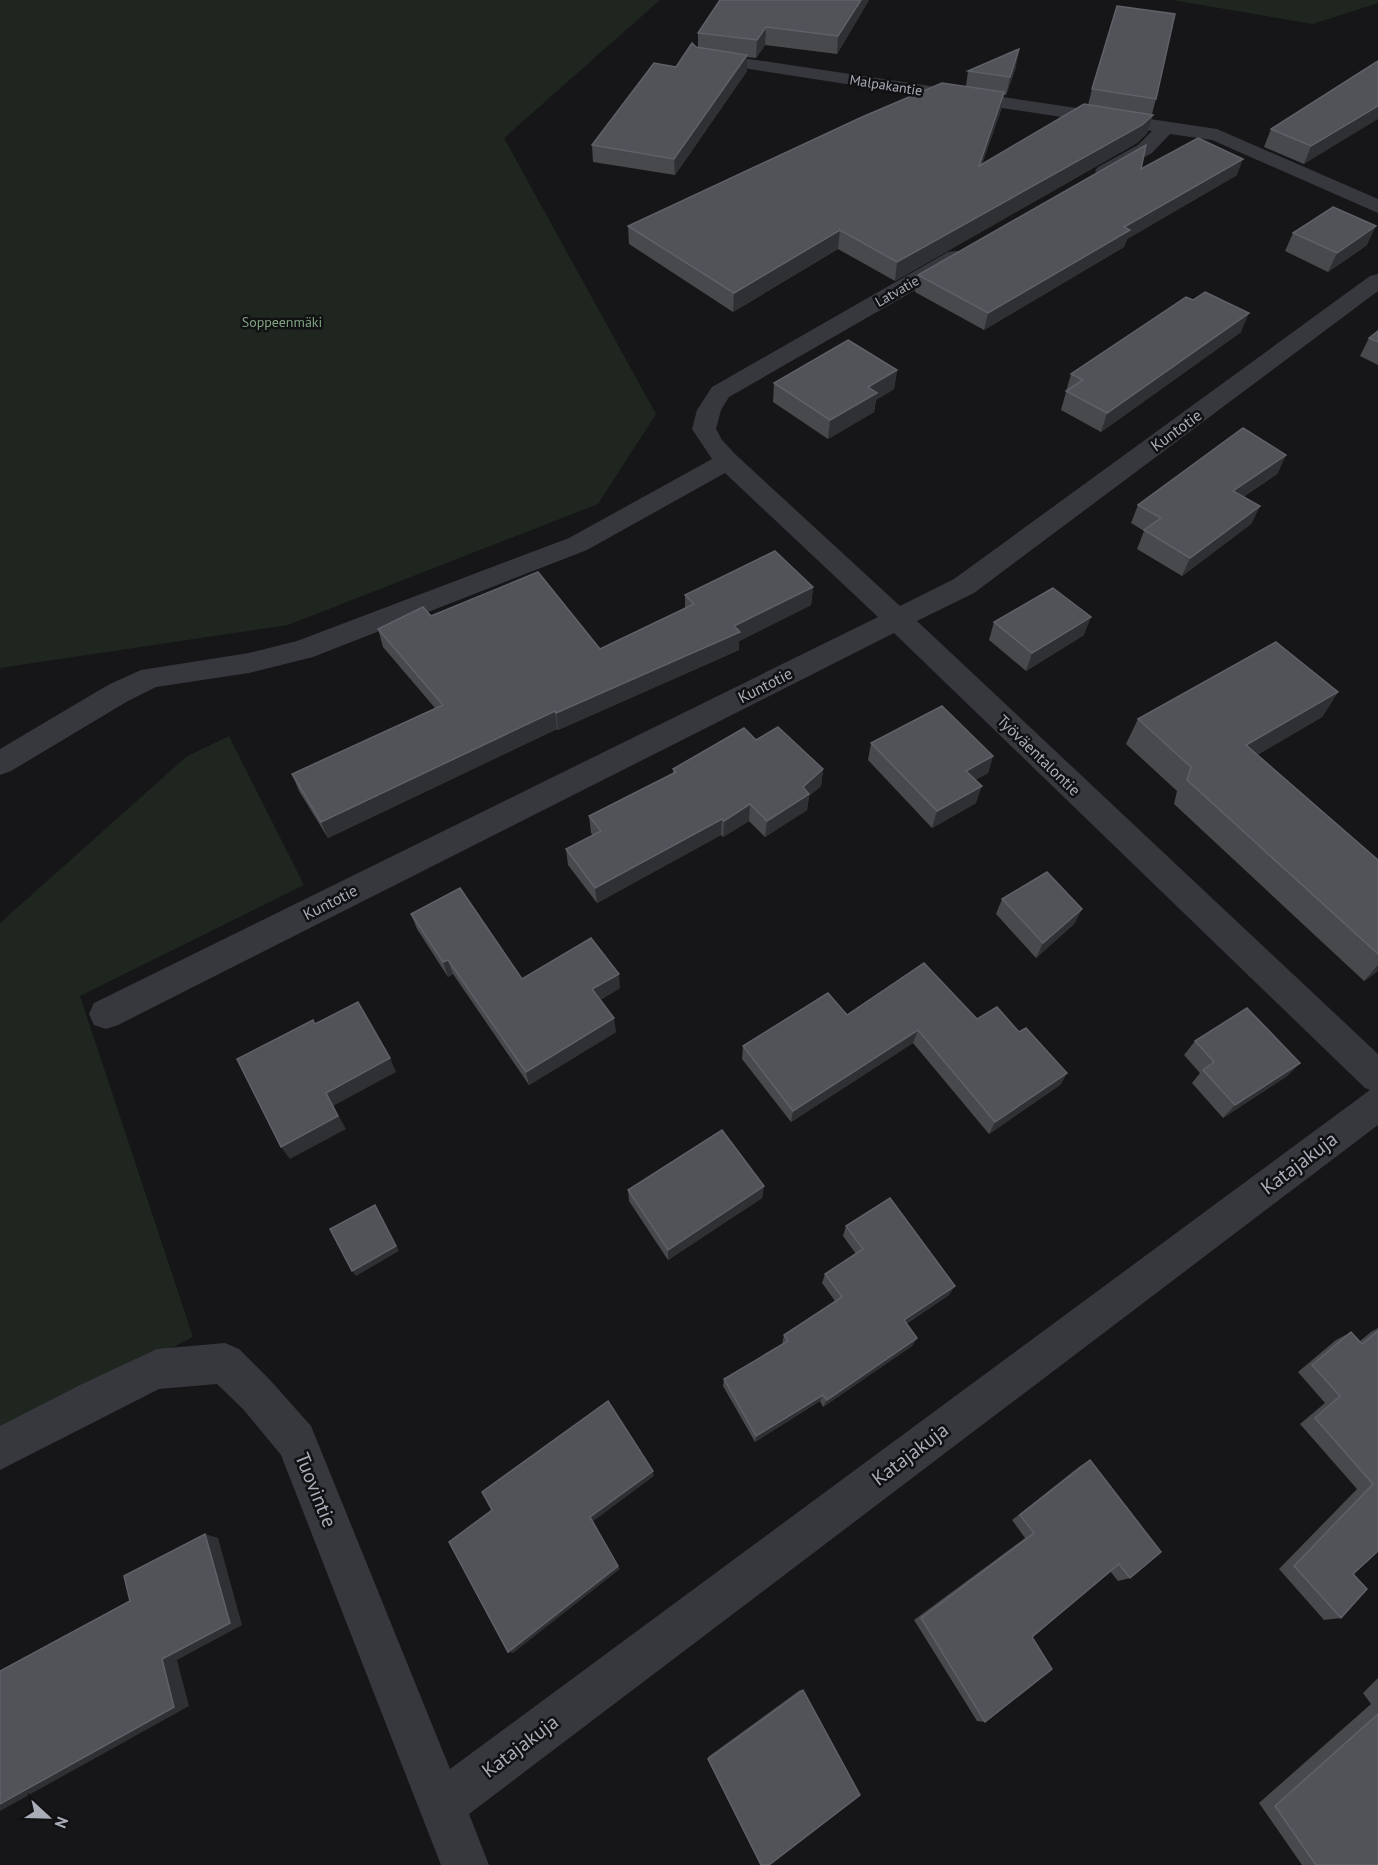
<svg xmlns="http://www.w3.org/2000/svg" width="1378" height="1865" viewBox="0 0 1378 1865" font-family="'PT Sans',sans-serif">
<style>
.green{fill:#1e261f}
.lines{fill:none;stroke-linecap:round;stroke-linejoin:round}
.minor{fill:#37383d;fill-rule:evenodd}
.wall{fill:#47494d}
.shaded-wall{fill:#2f3033}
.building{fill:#525359;stroke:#5f6168;stroke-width:1.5}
.labels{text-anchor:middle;stroke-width:5;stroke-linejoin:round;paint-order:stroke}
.far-street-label{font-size:14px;fill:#a8adb8;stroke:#111113}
.far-park-label{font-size:14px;fill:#7fa381;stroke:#111113}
.street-label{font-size:16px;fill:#a8adb8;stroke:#111113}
.near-street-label{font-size:20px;fill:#a8adb8;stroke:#111113}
</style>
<rect width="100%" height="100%" fill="#161618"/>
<g class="green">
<polygon points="0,0 660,0 504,138 656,414 598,504 288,625 0,668"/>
<polygon points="1172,0 1378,0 1378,3 1313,24"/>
<polygon points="229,736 304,885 80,996 193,1337 0,1436 0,923 186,757"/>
</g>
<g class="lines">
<g class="minor">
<polygon points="703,52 1217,129 1378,199 1378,213 1212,140 1170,134 1152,153 1105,177 1098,175 1095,171 1098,167 1138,145 1152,131 697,61 694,57 697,53"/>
<polygon points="956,251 964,252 967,257 964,262 729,397 721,410 716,429 722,440 736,455 900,606 954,579 1370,276 1378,274 1378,291 974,593 917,621 1378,1054 1378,1125 469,1814 489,1865 441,1865 281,1455 243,1409 217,1384 159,1389 0,1470 0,1426 82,1384 157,1349 225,1343 239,1349 271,1381 311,1426 450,1769 1370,1090 1365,1088 894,633 118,1025 106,1029 94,1025 89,1014 94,1003 878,617 725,473 587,550 313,657 249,673 156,687 128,701 11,771 0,775 0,749 108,685 141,670 249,653 297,641 569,538 712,459 692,429 697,410 712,387 948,252"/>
</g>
</g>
<g class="wall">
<polygon points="869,0 837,54 765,45 756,58 747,57 747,71 675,175 593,162 592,145 698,47 698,33"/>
<polygon points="1378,61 1304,164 1264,147 1271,129"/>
<polygon points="1016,67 1006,95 1004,95 1001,110 982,164 1088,105 1092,89 1156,99 1147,133 1137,143 895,281 838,249 733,312 629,244 628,226 966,86 968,71"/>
<polygon points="1141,169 1237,175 1127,239 1124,247 984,330 915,292 918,275"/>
<polygon points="1293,233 1367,245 1328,272 1285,251"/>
<polygon points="1193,300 1241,332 1101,432 1061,410 1071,374"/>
<polygon points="1378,331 1378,365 1360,356 1369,338"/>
<polygon points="897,370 894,389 876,400 874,412 828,439 773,402 774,383"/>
<polygon points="1286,455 1277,474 1243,497 1260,506 1251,524 1182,576 1137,549 1144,531 1131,523 1138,505"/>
<polygon points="813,587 811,605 739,641 739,650 558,730 557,729 328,838 299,791 292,774 435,708 383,647 378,629 431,616 600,649 685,608 685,595"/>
<polygon points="994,622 1084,635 1026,671 989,640"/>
<polygon points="1338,692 1322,717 1257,755 1378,860 1378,971 1364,981 1174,804 1177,791 1126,744 1138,719"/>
<polygon points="756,740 823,769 821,786 809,796 807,810 765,837 749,821 723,837 721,835 597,903 568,865 566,849 593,835 591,833 589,816 673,773 673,769"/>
<polygon points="871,743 993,756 988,773 975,780 976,803 932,828 868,760"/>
<polygon points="1002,899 1082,909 1074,924 1036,958 996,914"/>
<polygon points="411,914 522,979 620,988 600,1000 616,1032 529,1085 453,974 448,977 417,929"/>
<polygon points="847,1015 977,1019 1019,1032 1067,1073 1060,1085 989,1134 913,1043 791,1122 742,1059 743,1046"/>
<polygon points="1195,1041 1300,1063 1287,1076 1223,1118 1192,1083 1200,1073 1184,1055"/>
<polygon points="764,1186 762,1198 668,1260 629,1201 628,1190"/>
<polygon points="846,1226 949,1295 906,1324 917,1338 912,1346 823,1407 820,1401 755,1442 723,1386 724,1379 782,1344 784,1335 835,1301 822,1283 825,1274 856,1254 843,1236"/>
<polygon points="1378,1328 1378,1551 1353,1574 1341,1618 1324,1620 1279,1569 1357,1489 1300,1424 1325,1403 1298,1372 1336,1340 1351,1332 1360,1341 1371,1332"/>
<polygon points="1090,1460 1130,1578 1118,1581 1110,1571 1032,1637 985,1722 977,1721 914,1620 1025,1538 1012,1520 1080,1466"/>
<polygon points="1378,1678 1378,1865 1302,1865 1259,1803 1371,1704 1363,1693"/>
<polygon points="800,1690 803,1690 708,1759 708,1757"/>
</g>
<g class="shaded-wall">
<polygon points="861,0 869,0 837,54 838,36"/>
<polygon points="766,27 765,45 756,58 757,40"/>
<polygon points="1019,49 1016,67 1006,95 1010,77"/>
<polygon points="747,55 747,71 675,175 674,159"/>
<polygon points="1004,92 1001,110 975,184 979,166"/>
<polygon points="1378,106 1378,119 1304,164 1311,146"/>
<polygon points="1153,115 1147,133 1137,143 895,281 897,262"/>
<polygon points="1243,159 1237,175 1127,239 1124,247 984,330 988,313 1124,227"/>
<polygon points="1376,226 1367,245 1328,272 1337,253"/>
<polygon points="840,230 838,249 733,312 734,293"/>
<polygon points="1249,313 1241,332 1101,432 1107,413"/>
<polygon points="897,370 894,389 876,400 874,412 828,439 830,420 868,387"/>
<polygon points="1286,455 1277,474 1225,509 1233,491"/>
<polygon points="1260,506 1251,524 1182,576 1190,558"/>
<polygon points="813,587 811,605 739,641 739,650 558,730 556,713"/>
<polygon points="1091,617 1084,635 1026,671 1032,653"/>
<polygon points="1338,692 1322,717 1232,770 1246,745"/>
<polygon points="555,711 557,729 328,838 321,822"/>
<polygon points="993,756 988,773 961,788 966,771"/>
<polygon points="823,769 821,786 809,796 807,810 765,837 767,821"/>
<polygon points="982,786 976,803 932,828 937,811"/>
<polygon points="750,804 749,821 723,837 724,821"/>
<polygon points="722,819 721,835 597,903 595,888"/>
<polygon points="1082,909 1074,924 1036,958 1043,943"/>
<polygon points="448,960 453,974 448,977 443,962"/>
<polygon points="1378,965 1378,971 1364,981"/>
<polygon points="619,974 620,988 594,1003 592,989"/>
<polygon points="614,1018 616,1032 529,1085 526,1072"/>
<polygon points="918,1030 913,1043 791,1122 793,1111"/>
<polygon points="390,1058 396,1072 333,1106 346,1129 290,1159 281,1147 326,1093"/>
<polygon points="1300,1063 1287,1076 1223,1118 1235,1105"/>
<polygon points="1067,1073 1060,1085 989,1134 995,1122"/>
<polygon points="764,1186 762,1198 668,1260 668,1250"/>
<polygon points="375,1205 399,1251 356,1276 352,1271"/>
<polygon points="955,1286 949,1295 899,1328 904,1320"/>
<polygon points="917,1338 912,1346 823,1407 827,1400"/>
<polygon points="823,1395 820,1401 755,1442 756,1436"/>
<polygon points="653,1471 654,1476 592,1522 590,1517"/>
<polygon points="205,1534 218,1538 242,1625 177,1660 189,1706 0,1811 0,1804"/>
<polygon points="618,1566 620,1569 513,1653 508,1652"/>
</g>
<g class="building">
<polygon points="720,0 861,0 838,36 766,27 757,40 698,33"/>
<polygon points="1117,6 1175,14 1156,99 1092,89"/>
<polygon points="692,43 696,47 747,55 674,159 592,145 654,63 676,67"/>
<polygon points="1019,49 1010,77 968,71"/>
<polygon points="1378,61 1378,106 1311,146 1271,129"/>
<polygon points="942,83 1004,92 979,166 1084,104 1153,115 1142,125 897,262 840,230 734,293 628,226 862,117"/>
<polygon points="1198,138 1243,159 1124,227 1130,230 988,313 918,275 1146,145 1141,169"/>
<polygon points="1333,207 1376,226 1337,253 1293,233"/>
<polygon points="1205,292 1249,313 1107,413 1066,391 1083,380 1071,374 1186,297 1193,300"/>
<polygon points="1378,331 1378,342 1369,338"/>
<polygon points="848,340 897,370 868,387 877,393 830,420 774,383"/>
<polygon points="1243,428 1286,455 1233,491 1260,506 1190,558 1144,530 1161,518 1138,505"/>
<polygon points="775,551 813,587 734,626 740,632 556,713 555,711 321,822 292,774 443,705 378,629 423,607 431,616 538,572 600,649 694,604 685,595"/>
<polygon points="1053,588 1091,617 1032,653 994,622"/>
<polygon points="1276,642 1338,692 1246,745 1378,860 1378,954 1187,780 1191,767 1138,719"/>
<polygon points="942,706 993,756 966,771 982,786 937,811 871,743"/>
<polygon points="778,727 823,769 803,787 809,794 767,821 750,804 724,821 722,819 595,888 566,849 601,831 589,816 676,772 673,769 744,728 756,740"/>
<polygon points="1047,872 1082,909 1043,943 1002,899"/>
<polygon points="460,888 522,979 591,938 619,974 592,989 614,1018 526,1072 448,960 443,962 411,914"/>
<polygon points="924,963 977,1019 997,1007 1019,1032 1026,1028 1067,1073 995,1122 918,1030 793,1111 743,1046 828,993 847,1015"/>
<polygon points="358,1002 390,1058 326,1093 338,1116 281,1147 237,1059 313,1020 315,1024"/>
<polygon points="1247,1008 1300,1063 1235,1105 1203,1070 1214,1062 1195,1041"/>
<polygon points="722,1130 764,1186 668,1250 628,1190"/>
<polygon points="890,1198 955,1286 904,1320 917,1338 827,1400 823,1395 756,1436 724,1379 788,1341 784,1335 842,1297 825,1274 863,1249 846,1226"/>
<polygon points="375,1205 396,1246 352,1271 330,1229"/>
<polygon points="1378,1331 1378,1551 1353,1574 1367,1589 1341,1618 1294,1566 1373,1484 1315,1418 1340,1396 1312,1365 1351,1332 1362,1344"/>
<polygon points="608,1401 653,1471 590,1517 618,1566 508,1652 449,1542 492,1510 482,1492"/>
<polygon points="1090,1460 1161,1552 1130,1578 1119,1564 1032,1637 1052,1669 985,1722 921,1618 1034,1533 1020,1515"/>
<polygon points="205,1534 230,1623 162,1659 174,1707 0,1804 0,1671 130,1601 124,1576"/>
<polygon points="803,1690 860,1795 769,1865 761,1865 708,1759"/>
<polygon points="1378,1714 1378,1865 1316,1865 1275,1806"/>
</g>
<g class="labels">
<g class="far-street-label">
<text transform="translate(886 85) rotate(9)" y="5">Malpakantie</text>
<text transform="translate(897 291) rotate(-30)" y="5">Latvatie</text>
</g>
<g class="far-park-label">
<text x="282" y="327">Soppeenmäki</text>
</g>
<g class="street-label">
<text transform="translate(1176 430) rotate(-36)" y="6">Kuntotie</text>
<text transform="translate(765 685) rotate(-27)" y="6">Kuntotie</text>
<text transform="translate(1039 755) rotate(44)" y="6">Työväentalontie</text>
<text transform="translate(330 902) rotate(-27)" y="6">Kuntotie</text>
</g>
<g class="near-street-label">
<text transform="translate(1299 1163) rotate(-37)" y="7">Katajakuja</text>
<text transform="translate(910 1454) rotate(-37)" y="7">Katajakuja</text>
<text transform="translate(316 1490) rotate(68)" y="7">Tuovintie</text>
<text transform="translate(520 1746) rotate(-37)" y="7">Katajakuja</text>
</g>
</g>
<g transform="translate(48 1817) rotate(112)" stroke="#111113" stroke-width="4.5" paint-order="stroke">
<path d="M0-4.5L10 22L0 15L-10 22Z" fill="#a8adb8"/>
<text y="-9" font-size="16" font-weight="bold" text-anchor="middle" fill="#a8adb8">N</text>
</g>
</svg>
